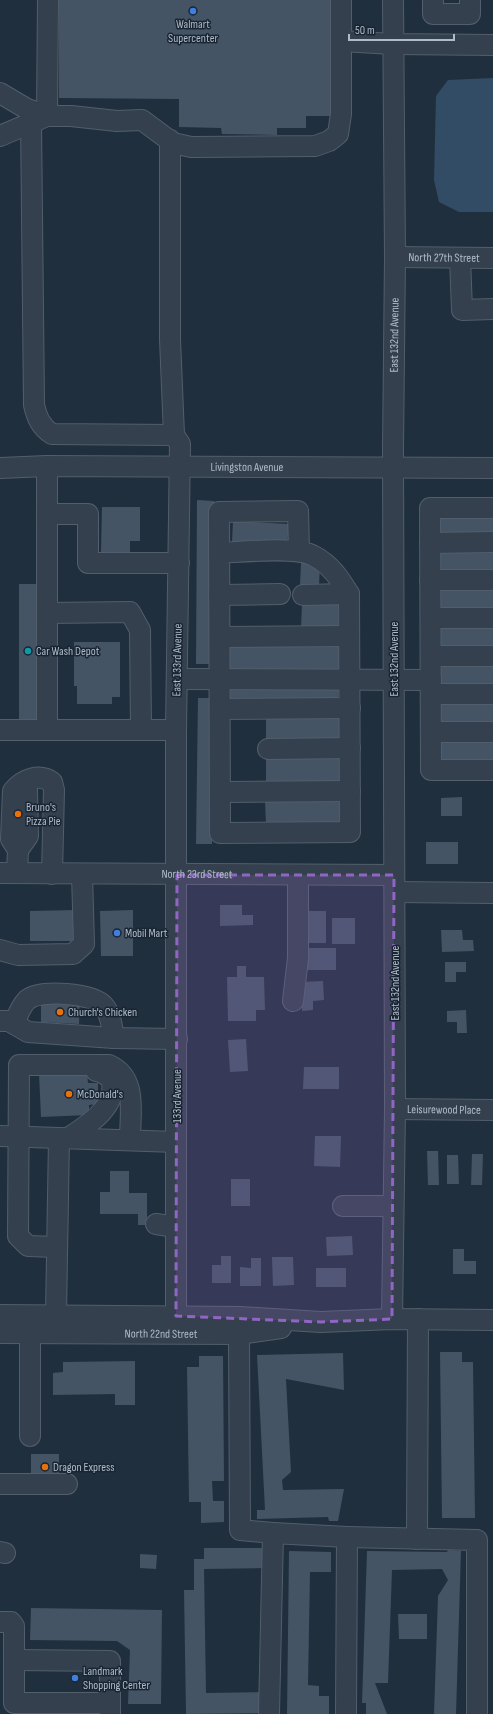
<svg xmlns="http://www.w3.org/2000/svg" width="493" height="1714" viewBox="0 0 493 1714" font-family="'Sofia Sans Condensed',sans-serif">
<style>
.water{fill:#324c66}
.building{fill:#445464}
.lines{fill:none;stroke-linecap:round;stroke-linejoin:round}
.minor-casing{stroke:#525e6b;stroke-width:22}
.minor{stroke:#34404d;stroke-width:20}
.marked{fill:#9065c3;fill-opacity:0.2;stroke:#9065c3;stroke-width:3;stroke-dasharray:8 5;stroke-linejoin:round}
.shop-dot{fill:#3f7fe0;stroke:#192532;stroke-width:1.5}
.culture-dot{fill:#0f9aa8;stroke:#192532;stroke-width:1.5}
.food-dot{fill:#e8710a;stroke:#192532;stroke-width:1.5}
.labels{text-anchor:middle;stroke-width:3;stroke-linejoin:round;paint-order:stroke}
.poi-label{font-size:12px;fill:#afbbc9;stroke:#192532;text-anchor:start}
.street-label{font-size:12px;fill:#afbbc9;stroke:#192532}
</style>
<rect width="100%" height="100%" fill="#202f3d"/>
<polygon class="water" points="493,78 493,212 459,212 439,202 434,180 436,96 448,80"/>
<g class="building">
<polygon points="59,0 332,0 332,116 306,116 306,128 277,128 277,135 222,134 221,128 179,127 179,99 59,98"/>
<polygon points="197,500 214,501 212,664 196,664"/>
<polygon points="102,507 140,507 140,541 130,541 130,552 101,552"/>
<polygon points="439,512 493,512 493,537 438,536"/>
<polygon points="233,521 289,524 287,545 232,542"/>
<polygon points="439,550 493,550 493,574 438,574"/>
<polygon points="301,563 320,563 319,586 300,585"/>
<polygon points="19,584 38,584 37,719 19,719"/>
<polygon points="439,587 493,587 493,612 438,611"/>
<polygon points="302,604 338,604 338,628 301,628"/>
<polygon points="439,624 493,624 493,650 438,650"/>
<polygon points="74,642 120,642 120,697 112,697 112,704 77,704 77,686 74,686"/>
<polygon points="230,644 340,645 339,670 229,669"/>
<polygon points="439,662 493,662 493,687 438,687"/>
<polygon points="230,682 339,686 338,702 229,698"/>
<polygon points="198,698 214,698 212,844 196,844"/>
<polygon points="439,700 493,700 493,725 438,725"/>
<polygon points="266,716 340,717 340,741 266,741"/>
<polygon points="438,739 493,739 493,763 439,764"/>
<rect x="266" y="758" width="73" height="25"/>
<polygon points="462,797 462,816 441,816 441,798"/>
<polygon points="265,800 339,800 339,824 266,825"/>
<rect x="426" y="842" width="32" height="22"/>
<polygon points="220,905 242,905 242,915 253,915 253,925 220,926"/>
<polygon points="76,910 76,941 30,941 30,911"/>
<polygon points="133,910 133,956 101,956 100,911"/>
<rect x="304" y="911" width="22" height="32"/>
<rect x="332" y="918" width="23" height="26"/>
<polygon points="441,930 462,930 463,940 473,940 474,951 442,952"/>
<rect x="303" y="948" width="33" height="22"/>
<polygon points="445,962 466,962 466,972 456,972 456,982 445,982"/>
<polygon points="237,966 246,966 246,977 264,977 265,1010 256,1010 256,1021 228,1021 227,977 237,977"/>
<polygon points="323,981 324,1000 313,1001 313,1010 302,1011 301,982"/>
<polygon points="41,1000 80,1001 79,1024 41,1022"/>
<polygon points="466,1010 467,1033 457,1033 457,1022 447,1022 447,1011"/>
<polygon points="246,1039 248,1071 230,1072 228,1040"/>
<polygon points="304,1067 339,1067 339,1089 303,1089"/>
<polygon points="87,1072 88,1083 98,1083 98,1104 89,1105 89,1115 41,1117 39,1074"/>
<polygon points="315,1136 341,1136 340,1167 314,1166"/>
<polygon points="427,1151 438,1151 439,1185 428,1185"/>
<polygon points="472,1154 483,1154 482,1185 471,1185"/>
<polygon points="447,1155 458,1155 459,1184 447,1184"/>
<polygon points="110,1171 129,1171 129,1193 147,1193 147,1225 138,1225 138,1214 100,1214 100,1192 110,1192"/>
<rect x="231" y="1179" width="19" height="27"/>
<polygon points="352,1236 353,1255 327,1256 326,1237"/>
<polygon points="453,1249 464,1249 464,1261 476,1261 476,1274 453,1274"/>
<polygon points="221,1256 231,1256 231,1283 212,1283 212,1265 221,1265"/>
<polygon points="272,1257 293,1257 294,1285 273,1286"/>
<polygon points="251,1258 261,1258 261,1286 240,1286 240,1267 251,1268"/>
<rect x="316" y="1268" width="30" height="19"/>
<polygon points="440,1352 462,1352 462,1362 473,1362 475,1518 442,1518"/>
<polygon points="343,1353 344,1390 286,1379 291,1472 282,1480 283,1490 344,1489 338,1521 329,1521 328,1517 257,1519 257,1510 265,1510 257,1355"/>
<polygon points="199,1356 223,1356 224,1481 212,1481 213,1501 224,1501 224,1522 201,1523 201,1502 189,1502 187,1367 199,1367"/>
<polygon points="135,1361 135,1405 115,1405 115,1394 53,1395 53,1373 63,1372 63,1362"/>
<rect x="31" y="1454" width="28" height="25"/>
<polygon points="204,1548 264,1548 265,1568 204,1569 206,1693 267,1692 267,1713 186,1714 184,1590 194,1590 194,1559 204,1559"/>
<polygon points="448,1550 461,1551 456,1714 434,1714 438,1596 448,1580 442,1569 392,1570 388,1683 375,1683 387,1714 366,1714 366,1703 362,1703 367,1551 447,1552"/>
<polygon points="289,1551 331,1552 331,1572 310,1572 308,1685 319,1686 319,1696 329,1696 329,1714 287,1714"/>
<polygon points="140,1554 157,1555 156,1569 140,1568"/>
<polygon points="31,1608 162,1610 161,1704 128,1704 130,1650 117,1641 30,1640"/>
<polygon points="398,1614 427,1614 427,1639 399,1639"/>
</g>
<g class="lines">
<g class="minor-casing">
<g id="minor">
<polyline points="433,0 433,14 470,14 470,0"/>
<polyline points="341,41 393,44 493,45"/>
<polyline points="0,93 27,109 47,116"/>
<polyline points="47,116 48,0"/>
<path d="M 31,121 L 34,405 C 37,418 41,427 52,434 L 174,435 L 180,444 L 176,730 L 176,1316"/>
<polyline points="0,136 47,116 71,116 117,121 142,120 173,143 191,147 315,146 329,141 338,134 341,114 341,0"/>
<polyline points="170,140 170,339 174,435"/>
<path id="s1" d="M 395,257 L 493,258"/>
<polyline points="460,258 462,310 493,309"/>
<polyline points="47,466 47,730"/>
<path id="s2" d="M 0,468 L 47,466 L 493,468"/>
<polyline points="493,508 430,508 431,770 493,770"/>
<polyline points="47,514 88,514 88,563 179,563"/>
<polyline points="430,543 493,542"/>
<path d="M 219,553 C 242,552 296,546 314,556 C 331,565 340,579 349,594 L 350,832 L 220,833 C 220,726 219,619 219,512 L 298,511 L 299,551"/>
<polyline points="430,580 493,580"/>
<polyline points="219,595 280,594"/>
<polyline points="303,595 349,594"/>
<polyline points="48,613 130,612 140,630 141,730"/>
<polyline points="431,618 493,618"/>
<polyline points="220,637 349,636"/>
<polyline points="431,656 493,656"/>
<polyline points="177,679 431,680"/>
<polyline points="431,694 493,694"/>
<polyline points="220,709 350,708"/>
<polyline points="0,730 176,730"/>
<polyline points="431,732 493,732"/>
<polyline points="268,749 350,748"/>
<polyline points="220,792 350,791"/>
<polyline points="18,850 28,836 27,790 26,781"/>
<path id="s3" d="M 0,873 L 394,875"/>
<path d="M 17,873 L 18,850 L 11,839 L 13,791 C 23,779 39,773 52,782 L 54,790 L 52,874"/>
<polyline points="395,892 493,893"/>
<polyline points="0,950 18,955 73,954 84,944 82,874"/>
<polyline points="293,1001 298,958 298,875"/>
<polyline points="0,1021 9,1021 28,1032 114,1038 177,1039"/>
<path d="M 14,1024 C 17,1016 21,1006 27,1000 C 40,989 93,993 104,1006 C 111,1014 112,1028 114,1038"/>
<path id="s4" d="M 395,1109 L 493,1110"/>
<polyline points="0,1136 176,1142"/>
<path d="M 68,1138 C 88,1125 120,1105 111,1078 L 101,1072 L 96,1071"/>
<polyline points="343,1206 393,1206"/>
<polyline points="156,1224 176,1227"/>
<path d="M 56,1247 L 28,1246 L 18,1236 L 19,1065 L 109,1065 C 138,1078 130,1113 130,1140"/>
<polyline points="0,1315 240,1317 321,1322 392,1319 493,1320"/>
<polyline points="56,1315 59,1138"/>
<path id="s5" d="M 392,1319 L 395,1109 L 393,449 L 395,257 L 393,0"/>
<path id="s6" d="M 0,1333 L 239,1334 L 281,1328"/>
<polyline points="30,1334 30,1436"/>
<polyline points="239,1334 240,1530 273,1533"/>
<polyline points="0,1484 67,1484"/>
<polyline points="347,1537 477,1540 477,1714"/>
<polyline points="417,1539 418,1319"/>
<polyline points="0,1552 5,1553"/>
<polyline points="0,1622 11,1622 14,1626 14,1703 110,1703 110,1714"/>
<polyline points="14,1660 110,1661 110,1703"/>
<polyline points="269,1714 273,1533 347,1537 346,1714"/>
</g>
</g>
<use href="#minor" class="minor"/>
</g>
<path class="marked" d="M 177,875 L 394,875 L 392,1319 L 321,1322 L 176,1316 Z"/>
<g class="shop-dot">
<circle cx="193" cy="11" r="4"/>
<circle cx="117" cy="933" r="4"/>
<circle cx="75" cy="1678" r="4"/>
</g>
<circle class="culture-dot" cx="28" cy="651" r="4"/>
<g class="food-dot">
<circle cx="18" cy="814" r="4"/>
<circle cx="60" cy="1012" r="4"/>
<circle cx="69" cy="1094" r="4"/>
<circle cx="45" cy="1467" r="4"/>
</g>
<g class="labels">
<g class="poi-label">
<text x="193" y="28" text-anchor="middle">Walmart<tspan x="193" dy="14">Supercenter</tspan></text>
<text x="36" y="655">Car Wash Depot</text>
<text x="26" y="811">Bruno's<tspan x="26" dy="14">Pizza Pie</tspan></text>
<text x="125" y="937">Mobil Mart</text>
<text x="68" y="1016">Church's Chicken</text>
<text x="77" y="1098">McDonald's</text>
<text x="53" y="1471">Dragon Express</text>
<text x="83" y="1675">Landmark<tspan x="83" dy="14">Shopping Center</tspan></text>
</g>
<g class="street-label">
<text dy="4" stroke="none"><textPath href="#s1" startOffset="49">North 27th Street</textPath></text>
<text dy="4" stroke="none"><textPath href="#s5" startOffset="984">East 132nd Avenue</textPath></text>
<text dy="4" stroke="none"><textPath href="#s2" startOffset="247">Livingston Avenue</textPath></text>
<text transform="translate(394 659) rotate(-90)" y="4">East 132nd Avenue</text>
<text transform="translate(177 660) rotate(-89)" y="4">East 133rd Avenue</text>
<text dy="4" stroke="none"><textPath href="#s3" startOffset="197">North 23rd Street</textPath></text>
<text transform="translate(395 983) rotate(-90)" y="4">East 132nd Avenue</text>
<text transform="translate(177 1096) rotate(-90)" y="4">133rd Avenue</text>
<text dy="4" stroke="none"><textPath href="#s4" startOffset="49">Leisurewood Place</textPath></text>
<text dy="4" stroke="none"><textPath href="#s6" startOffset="161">North 22nd Street</textPath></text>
</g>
</g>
<path d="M349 34v6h105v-6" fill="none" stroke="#afbbc9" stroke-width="2"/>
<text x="355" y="34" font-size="12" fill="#afbbc9" stroke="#192532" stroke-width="3" paint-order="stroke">50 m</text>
</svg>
